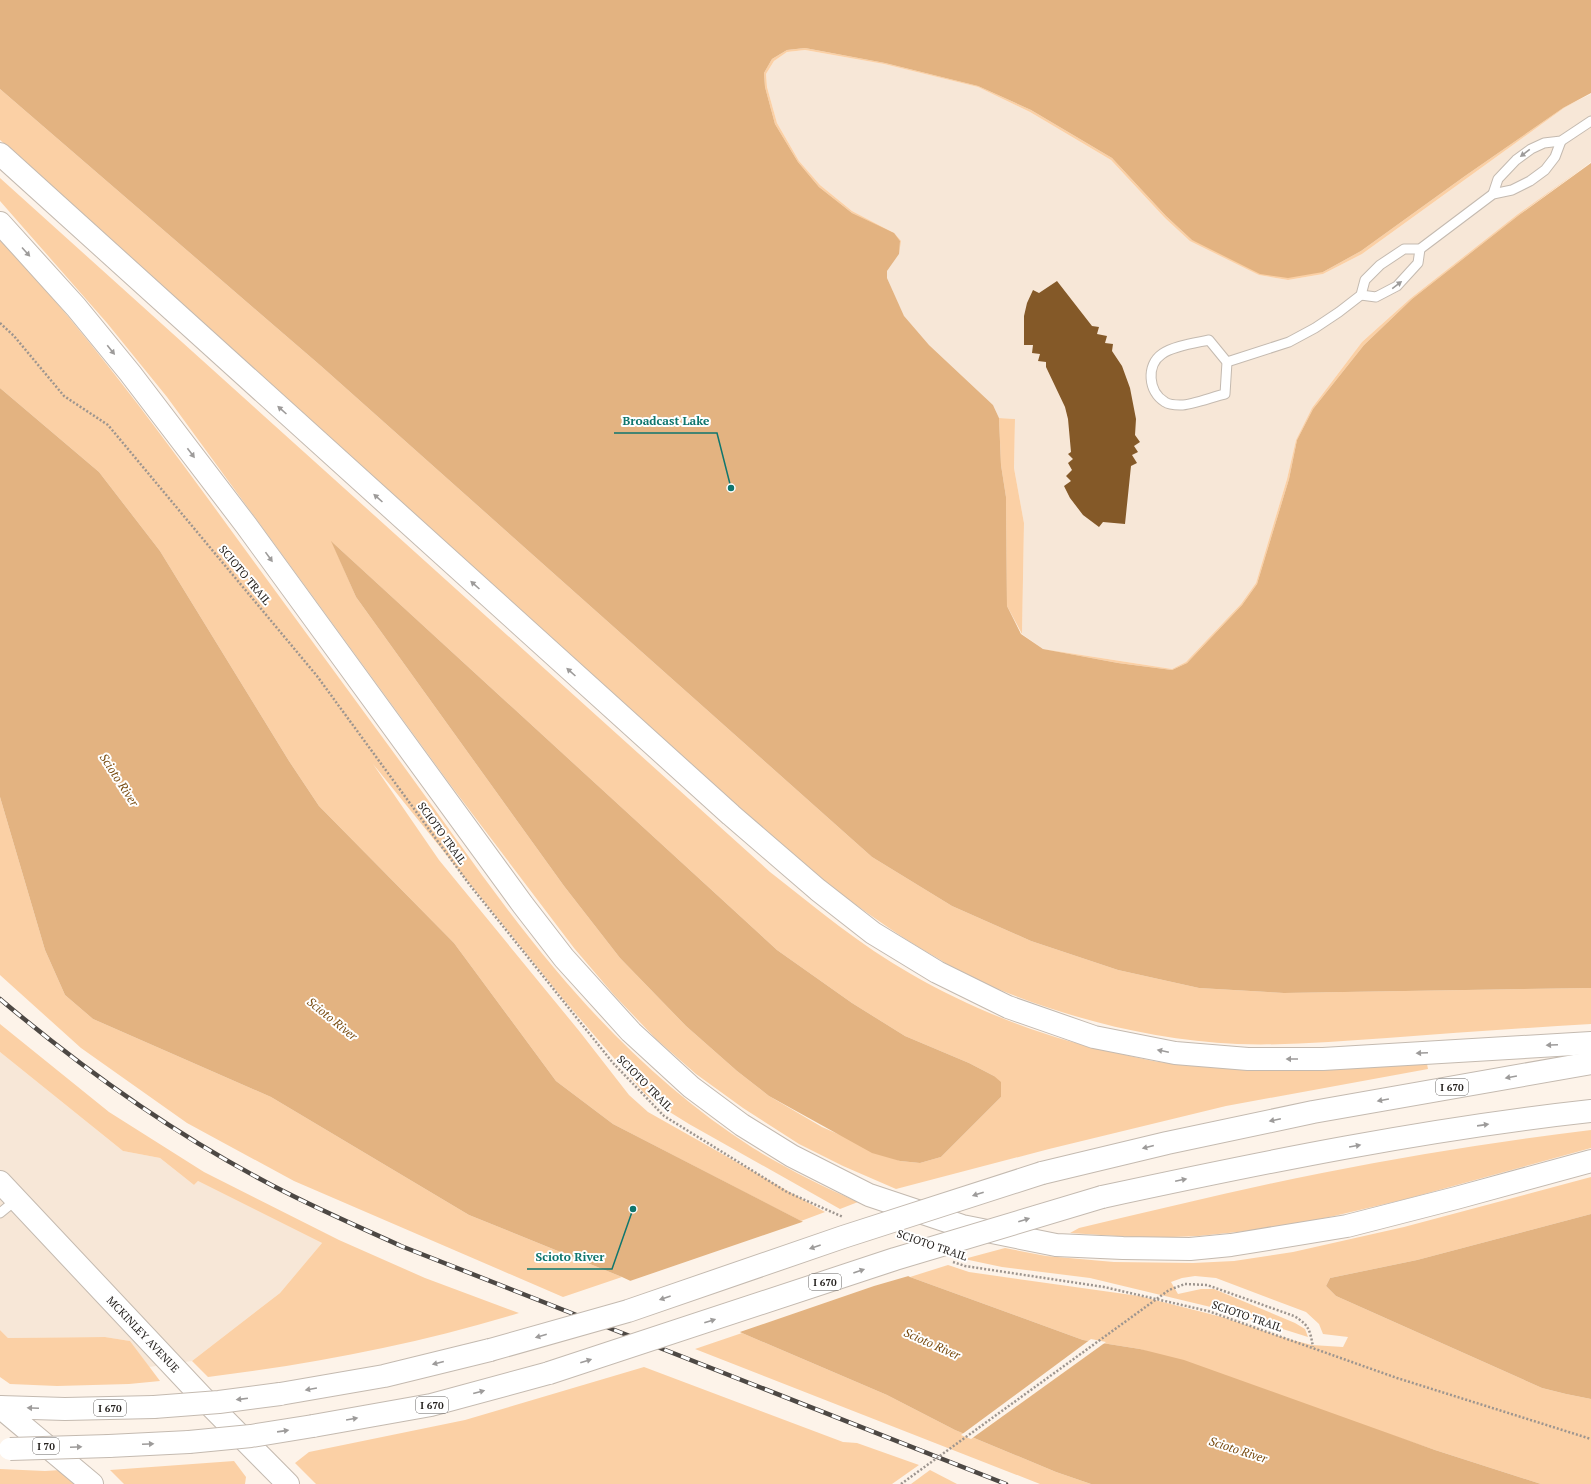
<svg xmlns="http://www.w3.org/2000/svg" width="1591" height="1484" viewBox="0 0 1591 1484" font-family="'PT Serif',serif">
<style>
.built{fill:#f7e7d7}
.green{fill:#fbd0a5;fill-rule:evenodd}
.water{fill:#e3b381}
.pier{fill:#fdf3e9}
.building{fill:#845928}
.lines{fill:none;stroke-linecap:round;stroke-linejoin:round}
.lane-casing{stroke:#c4bab0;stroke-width:11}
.primary-casing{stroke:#c4bab0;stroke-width:24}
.highway-casing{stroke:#c4bab0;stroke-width:24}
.path{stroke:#9d958f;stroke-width:2.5;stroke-dasharray:2 2;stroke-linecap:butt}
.lane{stroke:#fff;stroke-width:9}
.primary{stroke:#fff;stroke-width:22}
.highway{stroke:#fff;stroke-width:22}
.rail-casing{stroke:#4d4844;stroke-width:4.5}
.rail{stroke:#fff;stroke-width:3;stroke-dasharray:9;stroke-linecap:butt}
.highway-bridge-casing{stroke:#c4bab0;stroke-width:24;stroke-linecap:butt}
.path-bridge{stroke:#9d958f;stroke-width:2.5;stroke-dasharray:2 2;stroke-linecap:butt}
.highway-bridge{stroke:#fff;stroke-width:22}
.oneway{fill:#9d9b9a}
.labels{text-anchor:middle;stroke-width:4;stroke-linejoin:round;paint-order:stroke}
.shield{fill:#fff;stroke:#666462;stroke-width:1}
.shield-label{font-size:10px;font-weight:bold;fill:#25211e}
.street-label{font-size:11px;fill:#25211e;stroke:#fff}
.water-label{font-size:12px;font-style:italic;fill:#794c11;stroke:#fff}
.leader{fill:none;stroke:#0f766e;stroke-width:1.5}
.callout-dot{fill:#0f766e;stroke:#fff;stroke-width:1.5}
.callout-label{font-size:12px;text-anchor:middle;font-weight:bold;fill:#0f766e;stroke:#fff;stroke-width:4;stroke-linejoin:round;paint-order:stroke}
</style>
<rect width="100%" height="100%" fill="#fdf3e9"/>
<g class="built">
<polygon points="805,50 884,64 978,87 1030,112 1111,160 1164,217 1259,275 1288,280 1323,274 1362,254 1564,108 1591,94 1591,162 1518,214 1411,298 1362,342 1312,408 1296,440 1287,479 1256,583 1241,604 1186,662 1172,669 1043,649 1022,634 1024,523 1014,468 1015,419 999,418 993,405 929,345 904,317 887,278 887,271 899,254 894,233 852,211 820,185 799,161 777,123 767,87 766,74 774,61 787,52"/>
<polygon points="0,1052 123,1151 160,1158 194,1185 198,1181 322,1243 280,1293 192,1361 149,1367 130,1341 105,1337 8,1338 0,1330"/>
</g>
<g class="green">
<polygon points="805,48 885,63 978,86 1031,110 1112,158 1166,216 1192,240 1323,272 1361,251 1465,176 1563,108 1591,94 1564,108 1362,254 1323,274 1288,280 1259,275 1190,241 1164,217 1111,160 1030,112 978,87 884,64 805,50 787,52 774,61 766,74 767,87 777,123 799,161 820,185 852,211 894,233 901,241 899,254 900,241 894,234 852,213 819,187 798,162 775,124 765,87 764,73 772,59 787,50"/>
<path d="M 0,89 L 321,366 L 872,857 L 952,906 L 1031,941 L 1118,970 L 1199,988 L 1284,993 L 1591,988 L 1591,1024 C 1523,1028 1455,1033 1387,1038 C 1337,1041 1287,1046 1237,1044 C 1146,1040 1050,1014 968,976 C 958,971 948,965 939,959 C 891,932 849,900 805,867 L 0,140 Z"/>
<polygon points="1591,162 1519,215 1412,299 1364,345 1313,409 1297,440 1289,479 1257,584 1242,605 1187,663 1172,670 1118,663 1043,649 1022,634 1007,606 1006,497 1001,465 999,418 1015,419 1014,468 1024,523 1022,634 1043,649 1172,669 1186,662 1241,604 1256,583 1287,479 1296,440 1312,408 1362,342 1411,298 1518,214"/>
<path d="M 0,178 L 770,872 C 816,908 860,945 911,974 C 977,1012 1051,1040 1126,1055 C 1140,1058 1154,1062 1168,1063 C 1254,1073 1341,1069 1427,1064 L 1428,1069 L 1226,1106 L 1049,1149 L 896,1189 L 843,1166 L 799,1144 L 743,1108 L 696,1074 L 656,1039 L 614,995 L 574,948 L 449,783 L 167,397 L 107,323 L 0,201 ZM 332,542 L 777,950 L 852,1003 L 905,1036 L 969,1063 L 994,1076 L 1001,1097 L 941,1157 L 920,1163 L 900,1161 L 822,1127 L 769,1096 L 737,1071 L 686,1026 L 620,958 L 564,886 L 356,597 Z"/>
<path d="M 0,239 C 76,320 143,410 209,500 C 273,588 338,676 402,764 C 452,832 500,904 555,969 C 612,1037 678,1100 753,1148 C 787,1169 822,1186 858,1202 L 840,1209 L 689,1124 L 660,1106 L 644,1093 L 563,999 L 373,764 L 439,860 L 580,1032 L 629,1095 L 648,1112 L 825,1212 L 801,1221 L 613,1124 L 556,1081 L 454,943 L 319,806 L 289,761 L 160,551 L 99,472 L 0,388 Z"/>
<polygon points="0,797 45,950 65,995 93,1019 271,1097 469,1215 622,1277 563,1297 294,1181 187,1123 81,1048 0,975"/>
<path d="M 0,1024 L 109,1112 L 204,1172 L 339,1240 L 425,1278 L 519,1313 C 417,1344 313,1364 208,1377 L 192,1361 L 280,1293 L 322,1243 L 198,1181 L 194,1185 L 160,1158 L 123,1151 L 0,1052 Z"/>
<path d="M 1591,1130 L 1591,1148 L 1406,1199 L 1334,1216 L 1277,1228 L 1198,1236 L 1148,1238 L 1070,1233 L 1079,1228 C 1160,1209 1240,1189 1322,1173 C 1411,1155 1501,1141 1591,1130 Z"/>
<polygon points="1591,1177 1591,1214 1417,1260 1330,1278 1326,1286 1336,1296 1542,1388 1566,1394 1591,1399 1591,1484 1541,1484 1435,1450 1140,1349 1083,1340 910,1277 948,1265 969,1272 1139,1296 1222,1317 1288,1339 1312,1345 1343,1347 1348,1337 1323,1334 1319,1324 1306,1312 1216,1278 1195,1276 1182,1278 1171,1282 1178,1294 1201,1289 1214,1289 1295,1323 1305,1329 1308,1337 1219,1309 1090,1278 1002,1267 964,1259 1005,1248 1046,1256 1114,1262 1193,1263 1234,1261 1293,1252 1404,1227"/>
<polygon points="0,1330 8,1338 105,1337 130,1341 160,1381 129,1384 57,1386 10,1384 0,1377"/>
<polygon points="742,1333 887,1395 955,1430 1056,1472 1091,1484 1040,1484 695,1349"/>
<polygon points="644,1367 843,1442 857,1443 919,1465 892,1484 316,1484 295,1463 309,1452 465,1420"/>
<polygon points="234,1461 246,1477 245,1484 124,1484 110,1470"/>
<polygon points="0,1469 45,1471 61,1470 75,1484 0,1484"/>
<polygon points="930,1470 957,1484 911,1484"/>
</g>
<g class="water">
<polygon points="0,0 1591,0 1591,93 1563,108 1465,176 1361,251 1323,272 1288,278 1260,274 1192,240 1166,216 1112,158 1031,110 978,86 885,63 805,48 787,50 772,59 764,73 765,87 775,124 798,162 819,187 852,213 894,233 900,241 899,254 887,271 887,278 904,316 929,345 993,405 999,418 1001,465 1006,497 1007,606 1021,634 1043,649 1118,663 1172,670 1187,663 1242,605 1257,584 1289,479 1297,440 1313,409 1364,345 1412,299 1519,215 1591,163 1591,988 1284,993 1199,988 1118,970 1031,941 952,906 872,857 321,366 0,89"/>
<polygon points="0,388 99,472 160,551 289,761 319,806 454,943 556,1081 613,1124 910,1277 1083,1340 1140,1349 1184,1360 1435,1450 1541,1484 1091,1484 1056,1472 955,1430 887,1395 742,1333 622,1277 469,1215 271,1097 93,1019 65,995 45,950 0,797"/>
<polygon points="331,541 777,950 852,1003 905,1036 969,1063 994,1076 1001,1082 1001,1097 941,1157 920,1163 900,1161 872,1153 769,1096 737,1071 686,1026 620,958 564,886 356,597"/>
<polygon points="1591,1214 1591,1399 1566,1394 1542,1388 1336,1296 1326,1286 1330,1278 1417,1260"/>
</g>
<g class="pier">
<polygon points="805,1221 912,1275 874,1286 737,1333 627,1282"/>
<polygon points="1091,1339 1106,1342 971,1439 961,1435"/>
</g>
<polygon class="building" points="1057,281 1092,326 1099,327 1097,334 1107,336 1105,343 1113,344 1112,351 1122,366 1130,388 1136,419 1135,435 1140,442 1134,446 1138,452 1132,455 1137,463 1131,466 1125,524 1103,522 1099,527 1083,515 1070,498 1064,486 1071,481 1066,476 1072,470 1068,463 1073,459 1068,454 1071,452 1068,419 1065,407 1046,367 1046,362 1038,361 1040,354 1032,353 1033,345 1024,345 1024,316 1027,303 1033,290 1039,293"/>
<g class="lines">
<g class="lane-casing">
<g id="lane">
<polyline points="1493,194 1498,179 1516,160 1531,149 1544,143 1561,141 1591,121"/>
<polyline points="1361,295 1376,297 1397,286 1418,263 1420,249"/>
<path d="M 1209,340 L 1227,362 L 1225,394 C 1215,396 1189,406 1180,405 C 1176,405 1168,404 1165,402 C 1148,392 1146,365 1162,354 C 1173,346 1195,343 1209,340 Z"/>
<polyline points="1227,362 1289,342 1315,328 1339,312 1361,295 1365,280 1380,265 1404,249 1420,249 1493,194 1512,190 1530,181 1545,170 1555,157 1561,141"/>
<polyline points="0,1213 16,1200"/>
</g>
</g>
<g class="primary-casing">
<g id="primary">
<path id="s1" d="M 0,1182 L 203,1398 L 288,1484"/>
</g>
</g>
<g class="highway-casing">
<g id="highway">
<polyline points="0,154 731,815 818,890 873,933 937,972 1008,1007 1094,1037 1175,1053 1248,1059 1323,1059 1591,1043"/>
<polyline points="0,223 76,307 130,373 246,525 523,905 564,958 631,1032 691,1087 742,1125 792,1156 869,1195 962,1226 1056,1245 1123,1248 1190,1249 1231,1245 1347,1226 1456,1198 1591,1161"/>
<polyline points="1042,1173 1167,1143 1313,1112 1591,1063"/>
<path d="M 1102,1197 C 1264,1162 1426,1129 1591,1111"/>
<polyline points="280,1394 384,1376 490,1350"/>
<polyline points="0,1407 65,1409 154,1407"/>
<polyline points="0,1407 92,1484"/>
<polyline points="313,1426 431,1405 549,1373"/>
<polyline points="109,1446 189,1442"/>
</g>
</g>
<g class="path">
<polyline points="0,323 14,336 64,396 108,425 317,676 469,884 613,1063 664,1116 787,1192 843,1217"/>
<polyline points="953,1262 965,1266 1104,1287 1208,1311 1397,1378 1591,1439"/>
<path d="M 1185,1284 L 1207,1285 L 1294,1316 C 1309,1325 1310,1330 1313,1347"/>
</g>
<use href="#lane" class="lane"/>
<use href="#primary" class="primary"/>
<use href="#highway" class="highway"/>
<g class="rail-casing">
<path id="rail" d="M 0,999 C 83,1069 168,1130 264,1181 C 308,1205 355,1225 401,1246 L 1006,1484"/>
</g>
<use href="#rail" class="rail"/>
<g class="highway-bridge-casing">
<g id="highway-bridge">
<polyline points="490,1350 628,1311 843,1237 1042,1173"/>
<polyline points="549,1373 895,1259 1102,1197"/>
<polyline points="154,1407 219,1402 280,1394"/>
<polyline points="189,1442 251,1436 313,1426"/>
<polyline points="10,1449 109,1446"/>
</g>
</g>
<polyline class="path-bridge" points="901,1484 1169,1290 1185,1284"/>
<use href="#highway-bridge" class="highway-bridge"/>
</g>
<defs><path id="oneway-solid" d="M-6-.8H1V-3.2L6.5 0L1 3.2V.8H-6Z"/></defs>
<g class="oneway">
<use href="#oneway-solid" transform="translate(1525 153) rotate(143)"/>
<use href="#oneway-solid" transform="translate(26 252) rotate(48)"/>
<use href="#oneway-solid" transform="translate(1397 285) rotate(-37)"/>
<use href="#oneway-solid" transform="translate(111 350) rotate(51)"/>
<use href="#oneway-solid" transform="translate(282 410) rotate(-138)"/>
<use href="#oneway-solid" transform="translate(191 453) rotate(53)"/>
<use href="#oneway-solid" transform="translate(378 498) rotate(-138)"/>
<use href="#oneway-solid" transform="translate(269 557) rotate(54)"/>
<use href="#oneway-solid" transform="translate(475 585) rotate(-138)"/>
<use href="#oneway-solid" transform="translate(571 672) rotate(-138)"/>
<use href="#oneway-solid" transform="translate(1552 1045) rotate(177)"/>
<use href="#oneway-solid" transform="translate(1163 1051) rotate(-168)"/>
<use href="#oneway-solid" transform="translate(1422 1053) rotate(177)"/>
<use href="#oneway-solid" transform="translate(1292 1059) rotate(-180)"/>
<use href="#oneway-solid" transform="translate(1511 1077) rotate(170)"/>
<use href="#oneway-solid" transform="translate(1383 1100) rotate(170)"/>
<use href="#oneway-solid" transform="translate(1275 1120) rotate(168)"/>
<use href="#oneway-solid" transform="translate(1483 1125) rotate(-8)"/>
<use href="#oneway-solid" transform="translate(1355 1146) rotate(-10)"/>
<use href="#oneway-solid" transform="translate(1148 1147) rotate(166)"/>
<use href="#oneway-solid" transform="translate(1181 1180) rotate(-12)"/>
<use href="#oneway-solid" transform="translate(978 1194) rotate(162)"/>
<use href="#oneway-solid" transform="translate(1024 1220) rotate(-17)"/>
<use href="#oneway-solid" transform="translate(815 1247) rotate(161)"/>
<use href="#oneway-solid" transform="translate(859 1271) rotate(-19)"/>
<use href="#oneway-solid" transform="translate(665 1298) rotate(161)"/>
<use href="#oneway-solid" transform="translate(710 1321) rotate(-18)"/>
<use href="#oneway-solid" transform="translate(541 1336) rotate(164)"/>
<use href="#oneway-solid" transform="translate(586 1361) rotate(-18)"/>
<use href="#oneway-solid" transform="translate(438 1363) rotate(166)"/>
<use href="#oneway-solid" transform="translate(311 1389) rotate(170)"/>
<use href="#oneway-solid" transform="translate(479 1392) rotate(-15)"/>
<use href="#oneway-solid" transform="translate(242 1399) rotate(173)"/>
<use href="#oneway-solid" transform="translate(33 1408) rotate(-178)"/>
<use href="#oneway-solid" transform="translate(352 1419) rotate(-10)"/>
<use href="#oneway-solid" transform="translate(283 1431) rotate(-8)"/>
<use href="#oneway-solid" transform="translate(148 1444) rotate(-3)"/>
<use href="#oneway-solid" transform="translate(76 1447) rotate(-2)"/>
</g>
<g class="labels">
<g class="shield">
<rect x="1436" y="1079" width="32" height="16" rx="3"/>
<rect x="809" y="1274" width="32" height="16" rx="3"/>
<rect x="416" y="1397" width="32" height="16" rx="3"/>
<rect x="94" y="1400" width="32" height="16" rx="3"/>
<rect x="33" y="1438" width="26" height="16" rx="3"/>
</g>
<g class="shield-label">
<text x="1452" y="1091">I 670</text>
<text x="825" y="1286">I 670</text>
<text x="432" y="1409">I 670</text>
<text x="110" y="1412">I 670</text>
<text x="46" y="1450">I 70</text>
</g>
<g class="street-label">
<text transform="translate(245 575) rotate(50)" y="4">SCIOTO TRAIL</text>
<text transform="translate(442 833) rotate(54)" y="4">SCIOTO TRAIL</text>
<text transform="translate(645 1083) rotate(45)" y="4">SCIOTO TRAIL</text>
<text transform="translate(932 1245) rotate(19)" y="4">SCIOTO TRAIL</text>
<text transform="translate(1247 1316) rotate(19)" y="4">SCIOTO TRAIL</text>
<text dy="4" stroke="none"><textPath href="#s1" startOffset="209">MCKINLEY AVENUE</textPath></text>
</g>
<g class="water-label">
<text transform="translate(119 780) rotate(57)" y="4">Scioto River</text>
<text transform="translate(332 1019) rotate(39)" y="4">Scioto River</text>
<text transform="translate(932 1344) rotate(24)" y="4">Scioto River</text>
<text transform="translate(1238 1450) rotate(18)" y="4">Scioto River</text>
</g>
</g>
<path class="leader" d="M731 488L717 433H614M633 1209L612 1269H527"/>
<g class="callout-dot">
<circle cx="731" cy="488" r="4"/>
<circle cx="633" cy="1209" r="4"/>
</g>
<g class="callout-label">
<text x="666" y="425">Broadcast Lake</text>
<text x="570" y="1261">Scioto River</text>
</g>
</svg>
